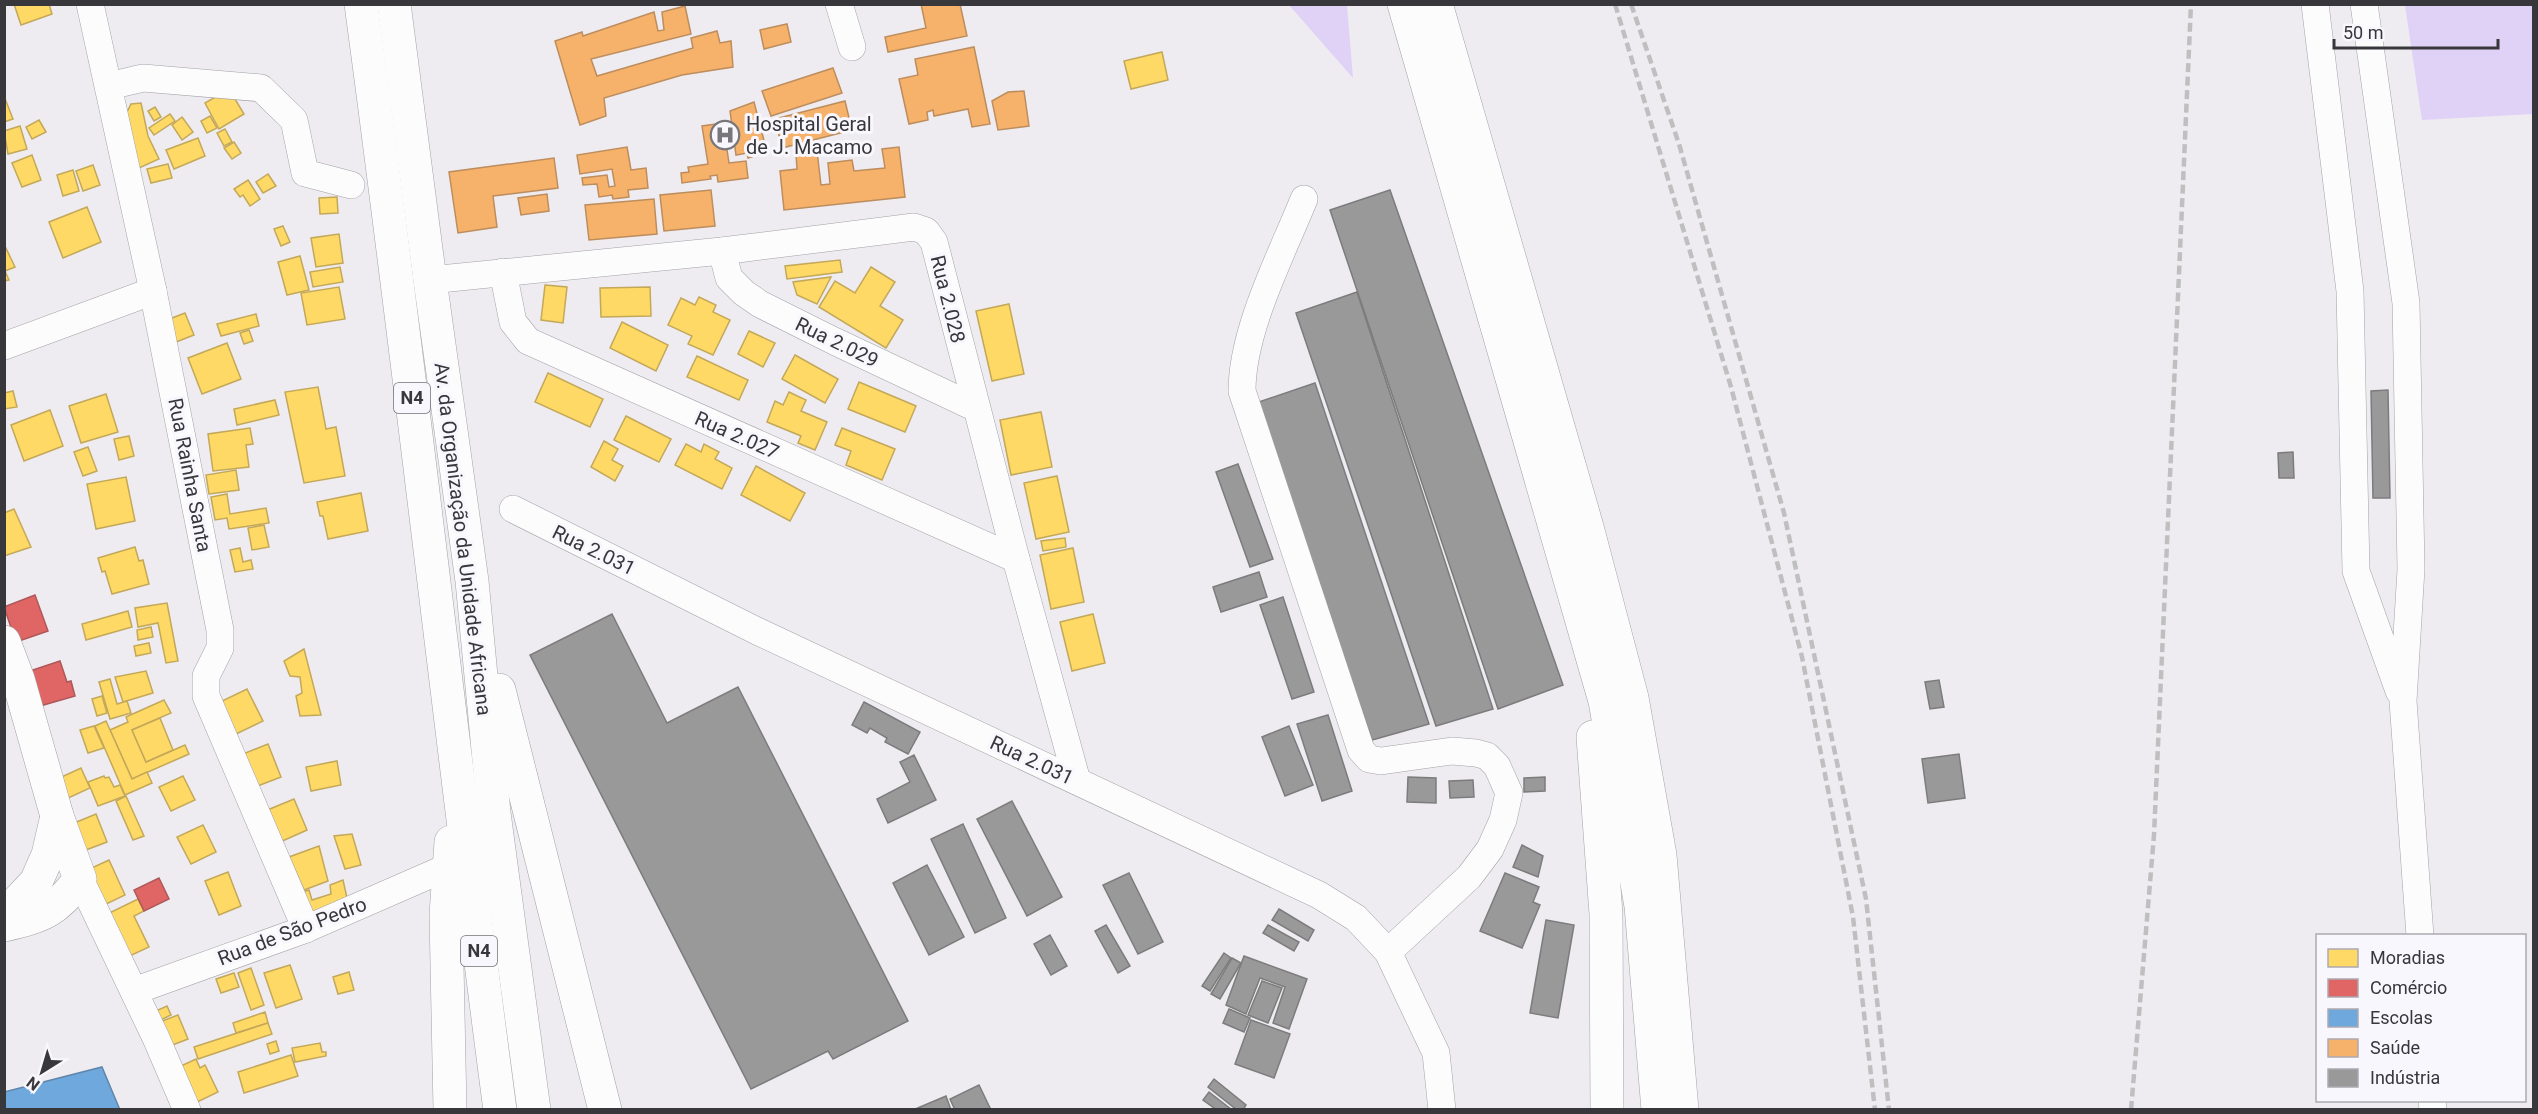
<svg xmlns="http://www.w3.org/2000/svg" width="2538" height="1114" viewBox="0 0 2538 1114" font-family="Roboto,sans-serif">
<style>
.green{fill:#dfd2f6}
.homes{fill:#ffd966;stroke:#c3a859;stroke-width:1.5}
.shops{fill:#e06666;stroke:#ae5859;stroke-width:1.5}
.schools{fill:#6fa8dc;stroke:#5e86ac;stroke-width:1.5}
.health{fill:#f6b26b;stroke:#bd8d5d;stroke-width:1.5}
.industry{fill:#999;stroke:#7c7c7d;stroke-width:1.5}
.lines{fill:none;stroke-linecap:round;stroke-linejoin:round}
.minor-casing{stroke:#a3a2a6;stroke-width:28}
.major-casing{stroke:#a3a2a6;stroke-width:34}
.highway-casing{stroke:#a3a2a6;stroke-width:34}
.minor{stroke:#fcfcfd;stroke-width:27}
.major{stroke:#fcfcfd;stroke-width:33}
.highway{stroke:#fcfcfd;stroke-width:33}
.rail{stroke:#bfbfc0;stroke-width:4.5;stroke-dasharray:9 4.5;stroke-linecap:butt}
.labels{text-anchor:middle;stroke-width:6;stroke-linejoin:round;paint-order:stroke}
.shield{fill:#f9f7fe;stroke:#727176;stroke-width:1.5}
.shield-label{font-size:18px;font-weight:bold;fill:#38373b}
.poi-label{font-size:20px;fill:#38373b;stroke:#f9f7fe;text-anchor:start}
.street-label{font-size:20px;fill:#38373b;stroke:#f9f7fe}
</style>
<rect width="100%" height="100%" fill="#eeecf1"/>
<g class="green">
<polygon points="1289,5 1347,5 1353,78"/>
<polygon points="2405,5 2533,5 2533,114 2422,120"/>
</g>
<g class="homes">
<polygon points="14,4 49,4 52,14 21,25"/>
<polygon points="1162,52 1168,80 1131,89 1124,61"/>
<polygon points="229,89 244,114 219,129 205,103"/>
<polygon points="4,96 13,119 4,122"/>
<polygon points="141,103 148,136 159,159 139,168 125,116 131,104"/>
<polygon points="155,107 161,117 154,121 148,111"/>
<polygon points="170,114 175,121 154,135 149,128"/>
<polygon points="210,116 217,128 207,133 201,121"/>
<polygon points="182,117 193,132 182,140 172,125"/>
<polygon points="39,120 46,132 32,139 26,127"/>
<polygon points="20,126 27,149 8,154 4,131"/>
<polygon points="225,129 232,142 224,146 217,133"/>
<polygon points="198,138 205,156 174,169 166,150"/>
<polygon points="234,142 241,153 232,159 224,148"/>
<polygon points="32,155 41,180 22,187 12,163"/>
<polygon points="168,164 172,178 151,183 147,169"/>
<polygon points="93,165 100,185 83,191 76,171"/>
<polygon points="73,170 79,191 63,196 57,175"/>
<polygon points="268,174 276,186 263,193 256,182"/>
<polygon points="248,180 260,199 250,206 243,195 240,197 234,189"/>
<polygon points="337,197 338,213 320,214 319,198"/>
<polygon points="87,207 101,242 63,258 49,222"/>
<polygon points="283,226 290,242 281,246 274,229"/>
<polygon points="339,234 343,263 316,267 311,238"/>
<polygon points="4,244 15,267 5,271 9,280 4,281"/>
<polygon points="300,256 309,290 287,295 278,262"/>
<polygon points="840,260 842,272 787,279 785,266"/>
<polygon points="340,267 343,282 313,287 310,272"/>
<polygon points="871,267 895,282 880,306 903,320 886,348 819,307 835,281 855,293"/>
<polygon points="831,277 817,304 797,295 793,282"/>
<polygon points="545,285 567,287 563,323 541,320"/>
<polygon points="339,287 345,319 307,325 301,293"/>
<polygon points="650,287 651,316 601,317 600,288"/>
<polygon points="699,297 716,305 713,312 730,320 713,355 688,344 692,336 668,325 681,298 695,305"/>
<polygon points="1009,304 1024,374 992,381 976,311"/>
<polygon points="185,313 194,335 176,342 167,320"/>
<polygon points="256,314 259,326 221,336 217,324"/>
<polygon points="622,322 668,345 656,371 610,348"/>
<polygon points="249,330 253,341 244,344 240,333"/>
<polygon points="749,331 775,343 763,367 738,354"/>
<polygon points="227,343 241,379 202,394 188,358"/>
<polygon points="795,355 838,379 825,403 782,379"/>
<polygon points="697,356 748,380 739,400 687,377"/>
<polygon points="548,373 603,399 590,427 535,402"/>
<polygon points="859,382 916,406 905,432 848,409"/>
<polygon points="318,387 326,429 336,427 345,476 304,483 285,392"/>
<polygon points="13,391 17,407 4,409 4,393"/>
<polygon points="789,392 806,400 801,411 827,422 815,450 798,443 801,436 767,422 775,401 783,405"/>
<polygon points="106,394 118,432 81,443 69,406"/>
<polygon points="275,400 279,415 237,425 234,409"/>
<polygon points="50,410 63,446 24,461 11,425"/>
<polygon points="1041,412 1052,467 1011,475 1000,420"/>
<polygon points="626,416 671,439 659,462 614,440"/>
<polygon points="250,428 253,444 246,445 249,467 213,471 208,434"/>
<polygon points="842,428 895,449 882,480 846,465 851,451 835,445"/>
<polygon points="129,436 134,456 119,460 114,439"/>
<polygon points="604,441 618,449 612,460 623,466 615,481 591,467"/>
<polygon points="686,444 701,452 704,444 719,452 715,459 732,468 722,489 675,465"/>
<polygon points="88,447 97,471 83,476 74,452"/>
<polygon points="756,466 805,493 790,521 741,495"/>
<polygon points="236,470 239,490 209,494 206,475"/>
<polygon points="1057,476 1069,532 1036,539 1024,483"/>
<polygon points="126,477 135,521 96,529 87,484"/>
<polygon points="361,493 368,531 328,539 323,516 320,516 317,502"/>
<polygon points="227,494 230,514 266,508 269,523 229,529 227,518 215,520 211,497"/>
<polygon points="14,509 31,547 4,556 4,513"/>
<polygon points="264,525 269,547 252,550 248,528"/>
<polygon points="1065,538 1066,547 1043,551 1041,541"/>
<polygon points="135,547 139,561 143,560 149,584 112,594 105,571 102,572 98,558"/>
<polygon points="240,548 243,562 251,560 253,569 235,572 230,550"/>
<polygon points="1073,548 1084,602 1051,609 1040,555"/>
<polygon points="167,603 178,661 166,663 158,623 138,627 135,608"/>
<polygon points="128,611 132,627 86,640 82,624"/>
<polygon points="1093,614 1105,663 1072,671 1060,622"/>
<polygon points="151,627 153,637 138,640 137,630"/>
<polygon points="149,643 151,653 136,656 134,646"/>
<polygon points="304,649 321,715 300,716 296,696 302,693 300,677 290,676 284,661"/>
<polygon points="146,671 153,693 123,702 115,677"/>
<polygon points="110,679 117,704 127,701 131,713 110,719 99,682"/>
<polygon points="247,689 263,721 236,734 220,702"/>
<polygon points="102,696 107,713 97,716 92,699"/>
<polygon points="164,700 171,713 132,730 146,762 185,745 189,754 132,779 110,730 128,722 126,717"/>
<polygon points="160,718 173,750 146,762 132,730"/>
<polygon points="106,721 132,779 147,772 152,783 125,795 95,726"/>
<polygon points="94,726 104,748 88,753 80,730"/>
<polygon points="268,744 281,777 255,787 243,754"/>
<polygon points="337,761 341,785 311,791 306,767"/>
<polygon points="81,768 90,788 66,799 57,779"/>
<polygon points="104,776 105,778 109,777 114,787 120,785 125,796 98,806 88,782"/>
<polygon points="183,776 195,800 171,811 159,787"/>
<polygon points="126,796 144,836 133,840 116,801"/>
<polygon points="294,799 307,830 278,843 265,811"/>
<polygon points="96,814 107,842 78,853 67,826"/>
<polygon points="203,825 216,852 191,864 177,837"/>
<polygon points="352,834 361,865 345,869 334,836"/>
<polygon points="319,846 328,881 304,890 289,857"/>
<polygon points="109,860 125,895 100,907 83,872"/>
<polygon points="228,872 241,906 219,915 205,881"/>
<polygon points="343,880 349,907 308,920 299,893 309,890 312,900 331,894 330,885"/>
<polygon points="138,899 144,911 134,916 149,947 121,960 101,917"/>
<polygon points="290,965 302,999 276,1008 264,973"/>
<polygon points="251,968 264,1005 251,1010 238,973"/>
<polygon points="349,972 354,990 338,994 333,977"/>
<polygon points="234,973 239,987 221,993 216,979"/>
<polygon points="167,1006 171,1015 152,1024 147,1015"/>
<polygon points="265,1012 268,1023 236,1033 233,1023"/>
<polygon points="178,1015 188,1039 162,1049 152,1025"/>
<polygon points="268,1023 272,1034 198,1059 194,1047"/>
<polygon points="276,1041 279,1051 270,1054 267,1044"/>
<polygon points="320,1043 322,1052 326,1052 326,1056 295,1062 292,1048"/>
<polygon points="291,1055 298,1076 244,1093 238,1072"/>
<polygon points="196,1059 200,1068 205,1065 218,1092 189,1106 172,1070"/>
</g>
<g class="shops">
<polygon points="35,595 48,631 16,642 4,607"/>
<polygon points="60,661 67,682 71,681 75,696 40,706 24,673"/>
<polygon points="159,878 169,899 144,911 134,890"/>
</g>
<polygon class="schools" points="102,1067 120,1110 4,1110 4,1092"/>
<g class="health">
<polygon points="921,4 960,4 967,36 888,52 885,37 926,28"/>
<polygon points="685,6 691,34 591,59 597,76 693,48 691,38 717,31 720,43 731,41 733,67 682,75 604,98 606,116 580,125 555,41 582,32 583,36 654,12 658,31 664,30 662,12"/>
<polygon points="787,24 791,42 764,49 760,30"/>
<polygon points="974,47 990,124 972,127 968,109 934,116 933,110 927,112 928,120 909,124 899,79 918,75 915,59"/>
<polygon points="833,68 842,93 771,116 762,91"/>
<polygon points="1024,91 1029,126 998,130 992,101 1008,92"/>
<polygon points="845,101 852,130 782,148 775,119"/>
<polygon points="754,102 767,152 748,158 747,153 736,155 730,111"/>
<polygon points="723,123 729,163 746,161 748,178 718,182 717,175 710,176 711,179 682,183 681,173 689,172 688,167 708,164 702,126"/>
<polygon points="627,147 631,170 646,168 648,188 628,190 629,197 613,199 612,195 599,197 597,184 583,185 582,178 607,175 609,187 615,186 612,169 580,174 577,155"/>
<polygon points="899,147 905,197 784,210 780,171 797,169 796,154 817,151 821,185 830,184 828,163 852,160 854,171 885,168 882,149"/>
<polygon points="554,158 558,188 493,196 497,227 458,233 449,172"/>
<polygon points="711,190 715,226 664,231 660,195"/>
<polygon points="547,194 549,211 521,215 518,198"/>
<polygon points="654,199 657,234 589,240 585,205"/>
</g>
<g class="industry">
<polygon points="1390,190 1563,685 1498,709 1330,210"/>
<polygon points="1357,292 1493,709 1436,726 1296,313"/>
<polygon points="1315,383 1429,724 1372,740 1256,403"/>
<polygon points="2388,390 2390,498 2373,498 2371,391"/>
<polygon points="2293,452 2294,478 2279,478 2278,453"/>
<polygon points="1238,464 1273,559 1250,567 1216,472"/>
<polygon points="1259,572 1267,597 1221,612 1213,587"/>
<polygon points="1283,597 1314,692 1292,699 1260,605"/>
<polygon points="612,614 667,723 738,687 908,1021 833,1059 828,1051 751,1089 530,655"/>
<polygon points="1939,680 1944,707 1930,709 1925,682"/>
<polygon points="864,702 920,732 908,754 885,742 887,738 870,728 867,733 852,725"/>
<polygon points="1328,715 1352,791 1322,801 1297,724"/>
<polygon points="1289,726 1313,785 1285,796 1262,737"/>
<polygon points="1959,754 1965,798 1928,803 1922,759"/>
<polygon points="914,755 936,800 888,823 877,799 910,782 900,762"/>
<polygon points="1408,777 1436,778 1436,803 1407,802"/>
<polygon points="1545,777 1545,791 1524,792 1524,778"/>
<polygon points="1473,780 1474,797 1450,798 1449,781"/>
<polygon points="1012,801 1062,897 1027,916 977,819"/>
<polygon points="963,824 1006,918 975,933 931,839"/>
<polygon points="1522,845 1543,856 1538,877 1513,867"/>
<polygon points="927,865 964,937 929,955 893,883"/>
<polygon points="1129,873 1163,942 1138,954 1103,885"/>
<polygon points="1505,873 1539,887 1533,902 1540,905 1522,948 1480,931"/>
<polygon points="1279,909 1314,930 1308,941 1272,920"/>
<polygon points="1546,920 1574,925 1558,1018 1530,1013"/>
<polygon points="1106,925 1130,966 1118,973 1095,931"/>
<polygon points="1268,925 1299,942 1294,951 1263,933"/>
<polygon points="1050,935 1067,966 1051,975 1034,944"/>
<polygon points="1224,953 1231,958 1210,991 1202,986"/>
<polygon points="1244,956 1307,979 1289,1029 1273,1023 1285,987 1260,978 1246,1014 1226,1005"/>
<polygon points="1232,958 1241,963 1220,999 1211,994"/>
<polygon points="1262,981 1282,988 1268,1023 1248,1015"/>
<polygon points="1229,1009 1250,1018 1244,1032 1223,1023"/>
<polygon points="1251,1020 1290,1034 1274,1078 1235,1064"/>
<polygon points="1214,1079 1246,1105 1243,1110 1237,1110 1208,1087"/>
<polygon points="979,1085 991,1110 955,1110 950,1099"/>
<polygon points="1209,1092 1232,1110 1217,1110 1203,1100"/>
<polygon points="946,1096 951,1110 913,1110"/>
</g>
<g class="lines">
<g class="minor-casing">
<g id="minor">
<polyline points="90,4 153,291 220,630 220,648 206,676 206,696 306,929"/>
<polyline points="839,4 852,47"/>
<polyline points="2315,4 2350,291 2356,571 2399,691"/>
<polyline points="2364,4 2406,303 2411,569 2403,701 2420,936"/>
<polyline points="109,86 143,78 261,88 294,120 305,173 351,185"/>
<path d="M 1304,199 C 1281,256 1242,330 1242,391 L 1361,750 L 1369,759 L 1381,761 L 1452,751 L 1476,753 L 1487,756 L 1497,766 L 1509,793 L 1503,820 L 1490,849 L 1469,877 L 1388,952"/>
<polyline points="722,251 729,278 744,293 760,304 834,341 976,408"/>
<polyline points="503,272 513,322 528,341 1016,559"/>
<polyline points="430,280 722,251 914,227 926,231 934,242 1016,559 1077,781"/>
<polyline points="4,346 153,291"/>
<polyline points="513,509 757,631 1319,895 1356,918 1388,952 1436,1053 1442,1110"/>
<polyline points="80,879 156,1038 187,1110"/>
<polyline points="134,991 306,929 448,867"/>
<polyline points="2432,1100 2433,1110"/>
</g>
</g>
<g class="major-casing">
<g id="major">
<path d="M 4,642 L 18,679 L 57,816 L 80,879 C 57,910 43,917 4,925"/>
<polyline points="4,916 36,882 48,855 57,816"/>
</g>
</g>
<g class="highway-casing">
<g id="highway">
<path d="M 361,4 C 411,372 451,741 500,1110"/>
<polyline points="394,4 430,280 472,581 494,813 534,1110"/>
<polyline points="1404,4 1605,701 1641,906 1658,1110"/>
<polyline points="1436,4 1587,527 1632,698 1660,855 1682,1110"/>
<polyline points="499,690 605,1110"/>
<polyline points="1593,737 1606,914 1607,1110"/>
<polyline points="450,1110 446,915 451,842"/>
</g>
</g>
<use href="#minor" class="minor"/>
<use href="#major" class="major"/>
<use href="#highway" class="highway"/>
<g class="rail">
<polyline points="1615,4 1731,387 1802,657 1853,917 1875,1110"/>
<polyline points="1631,4 1679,144 1784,513 1866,899 1889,1110"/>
<polyline points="2131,1110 2154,835 2191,4"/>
</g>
</g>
<defs>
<g id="hospital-ring" transform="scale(1.5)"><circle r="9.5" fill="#f9f7fe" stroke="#78767b" stroke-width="1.5"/><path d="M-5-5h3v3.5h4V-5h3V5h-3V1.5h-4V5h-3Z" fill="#78767b"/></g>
</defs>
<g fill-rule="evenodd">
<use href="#hospital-ring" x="725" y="135"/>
</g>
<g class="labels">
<g class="shield">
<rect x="394" y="383" width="36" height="30" rx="4.5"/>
<rect x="461" y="936" width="36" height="30" rx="4.5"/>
</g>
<g class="shield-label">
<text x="412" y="404">N4</text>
<text x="479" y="957">N4</text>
</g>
<g class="poi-label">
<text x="746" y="131">Hospital Geral<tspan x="746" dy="23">de J. Macamo</tspan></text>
</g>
<g class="street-label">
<text transform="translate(948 299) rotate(76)" y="7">Rua 2.028</text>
<text transform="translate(837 342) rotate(26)" y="7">Rua 2.029</text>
<text transform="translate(737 435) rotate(24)" y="7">Rua 2.027</text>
<text transform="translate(190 475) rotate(79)" y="7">Rua Rainha Santa</text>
<text transform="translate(463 539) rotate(83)" y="7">Av. da Organização da Unidade Africana</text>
<text transform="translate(594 550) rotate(26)" y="7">Rua 2.031</text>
<text transform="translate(1032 760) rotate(25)" y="7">Rua 2.031</text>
<text transform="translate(292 931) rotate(-21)" y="7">Rua de São Pedro</text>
</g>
</g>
<rect width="2538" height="1114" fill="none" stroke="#38373b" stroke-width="12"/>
<rect x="2316" y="934" width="210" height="168" fill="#f9f7fe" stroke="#acaab0" stroke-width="1.5"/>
<rect x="2328" y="949" width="30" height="18" fill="#ffd966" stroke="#acaab0" stroke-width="1.5"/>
<text x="2370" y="964" font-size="18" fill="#38373b">Moradias</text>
<rect x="2328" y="979" width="30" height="18" fill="#e06666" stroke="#acaab0" stroke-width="1.5"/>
<text x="2370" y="994" font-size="18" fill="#38373b">Comércio</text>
<rect x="2328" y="1009" width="30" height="18" fill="#6fa8dc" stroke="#acaab0" stroke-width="1.5"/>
<text x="2370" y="1024" font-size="18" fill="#38373b">Escolas</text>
<rect x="2328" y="1039" width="30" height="18" fill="#f6b26b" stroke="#acaab0" stroke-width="1.5"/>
<text x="2370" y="1054" font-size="18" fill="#38373b">Saúde</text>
<rect x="2328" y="1069" width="30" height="18" fill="#999999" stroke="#acaab0" stroke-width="1.5"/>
<text x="2370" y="1084" font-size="18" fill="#38373b">Indústria</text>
<g transform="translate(42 1072) rotate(217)" stroke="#f9f7fe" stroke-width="4.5" paint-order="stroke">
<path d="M0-4.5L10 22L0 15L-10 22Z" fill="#38373b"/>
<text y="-9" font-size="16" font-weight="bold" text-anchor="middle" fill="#38373b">N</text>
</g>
<path d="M2334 39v9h164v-9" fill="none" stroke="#38373b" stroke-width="3"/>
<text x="2343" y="39" font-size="18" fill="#38373b" stroke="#f9f7fe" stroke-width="4.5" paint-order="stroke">50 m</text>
</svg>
